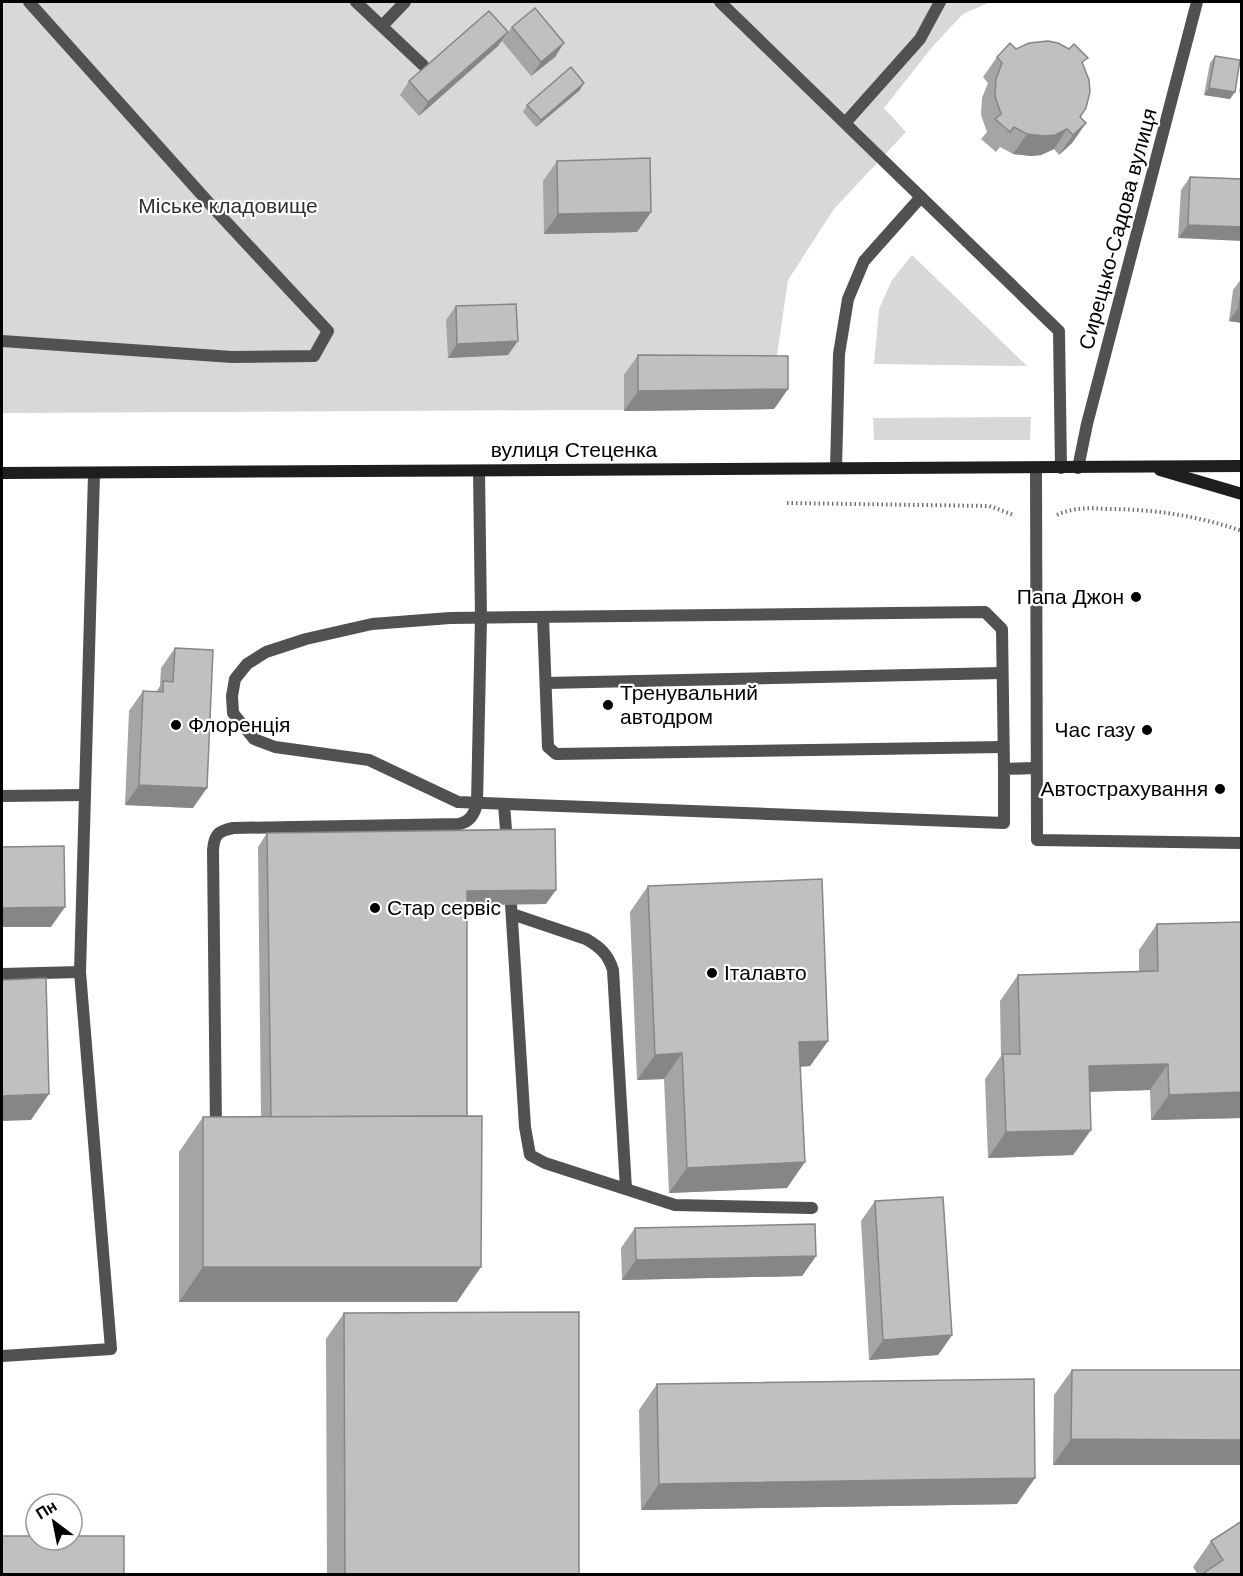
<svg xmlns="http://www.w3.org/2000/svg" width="1243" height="1576" viewBox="0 0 1243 1576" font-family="Arial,sans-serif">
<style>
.green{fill:#d8d8d8}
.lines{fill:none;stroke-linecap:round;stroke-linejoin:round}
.path{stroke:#737373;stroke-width:4;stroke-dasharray:1.5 3;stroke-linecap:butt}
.service{stroke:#515151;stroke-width:12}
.minor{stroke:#515151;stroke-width:12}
.secondary{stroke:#1e1e1e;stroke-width:12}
.wall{fill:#a5a5a5}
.shaded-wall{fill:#868686}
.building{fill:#c0c0c0;stroke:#868686;stroke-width:1.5}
.poi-dot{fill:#000;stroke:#fff;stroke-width:2}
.labels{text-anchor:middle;stroke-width:4.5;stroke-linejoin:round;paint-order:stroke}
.park-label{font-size:21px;fill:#2f2f2f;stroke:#fff}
.street-label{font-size:21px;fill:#000;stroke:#fff}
.poi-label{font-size:21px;fill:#000;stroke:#fff;text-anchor:start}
</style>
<rect width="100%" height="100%" fill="#fff"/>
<g class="green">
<polygon points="2,2 990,2 963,14 933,46 884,108 906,132 834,209 788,280 774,376 774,409 2,413"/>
<polygon points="912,255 1027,366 874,364 879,309 892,280"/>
<polygon points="1031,417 1030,440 874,440 873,418"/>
</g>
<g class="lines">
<g class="path">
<polyline points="787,503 989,506 1014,515"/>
<path d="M 1057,515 C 1074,507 1089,508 1108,509 C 1154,509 1198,516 1242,531"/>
</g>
<g class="service">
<polyline points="356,2 423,65"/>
<polyline points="382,26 405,2"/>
<polyline points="2,341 232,357 314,356 328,331 218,213 29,2"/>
<polyline points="836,468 839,354 848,299 864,261 921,197"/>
<polyline points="1036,468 1037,840 1242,843"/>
<polyline points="543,617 548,747 556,754 1003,747"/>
<polyline points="546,683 1002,673"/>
<polyline points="1004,769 1004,823 458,802 369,760 275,747 254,739 233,713 232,696 235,679 247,664 266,652 306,639 372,624 450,618 985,612 1002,629 1004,769 1036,768"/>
<polyline points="2,796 85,795"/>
<polyline points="504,804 507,843"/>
<polyline points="511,904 525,1127 530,1155 545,1163 675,1205 812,1208"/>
<path d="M 512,914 L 586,939 C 600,947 608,954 613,970 L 626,1189"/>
<polyline points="2,974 80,972"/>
<path d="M 216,1130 L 213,850 C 214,835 218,831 233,828 L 459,824 C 470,822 475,813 477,803 L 481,618 L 479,471"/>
<polyline points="2,1356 111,1349 80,972 94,474"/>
</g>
<g class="minor">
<polyline points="720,2 1059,331 1061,468"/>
<polyline points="846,122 920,39 940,2"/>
<polyline points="1078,468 1087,424 1197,2"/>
</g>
<g class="secondary">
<polyline points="1160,470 1242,494"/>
<polyline points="2,473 1242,466"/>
</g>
</g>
<g class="wall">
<polygon points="512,27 555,57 531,76 502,41"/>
<polygon points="508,32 498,46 419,116 400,95 409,81"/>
<polygon points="1016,49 1083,64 1080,117 1086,123 1072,143 1059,155 1054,149 1041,155 1031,156 1013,154 1000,147 996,152 981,139 987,132 981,115 982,98 988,83 983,77 997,57"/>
<polygon points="1215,56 1230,99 1204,95 1210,63"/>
<polygon points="1242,78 1242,93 1239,92"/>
<polygon points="580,90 536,127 523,112 527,105"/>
<polygon points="557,161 651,212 637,232 544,234 543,181"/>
<polygon points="1190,177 1242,179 1178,238 1181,190"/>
<polygon points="1242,278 1242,323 1229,321 1233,290"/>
<polygon points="456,306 508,355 448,358 446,320"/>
<polygon points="638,355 788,389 774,409 624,411 624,375"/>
<polygon points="175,648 193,808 125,805 129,711 143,691 156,692 160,686 161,668"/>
<polygon points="267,833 546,904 467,905 457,1302 179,1302 179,1152 203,1117 261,1117 258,847"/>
<polygon points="648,886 828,1041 810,1066 801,1067 787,1188 669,1193 664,1079 637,1080 630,912"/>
<polygon points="1242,922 1242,1118 1151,1120 1150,1090 1090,1092 1091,1130 1073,1155 988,1158 985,1079 1001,1056 1000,1001 1018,975 1139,971 1139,950 1157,924"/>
<polygon points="875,1201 952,1335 938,1355 869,1360 861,1221"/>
<polygon points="635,1228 816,1256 802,1276 622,1280 621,1248"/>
<polygon points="344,1313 579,1575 327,1575 326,1339"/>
<polygon points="1072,1370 1242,1370 1242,1465 1053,1465 1054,1395"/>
<polygon points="657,1384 1017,1504 641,1510 639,1410"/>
<polygon points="1211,1541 1242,1575 1198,1575 1193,1567"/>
</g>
<g class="shaded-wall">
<polygon points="508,32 498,46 419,116 428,102"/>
<polygon points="564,43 555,57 531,76 541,62"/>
<polygon points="584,83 580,90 536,127 541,120"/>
<polygon points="1209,88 1235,92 1230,99 1204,95"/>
<polygon points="1086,123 1072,143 1059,155 1073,135"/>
<polygon points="1067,129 1054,149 1041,155 1031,156 1013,154 1027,134"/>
<polygon points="651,212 637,232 544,234 558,214"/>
<polygon points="1188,225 1242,227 1242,241 1178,238"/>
<polygon points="1239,307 1242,308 1242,323 1229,321"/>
<polygon points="518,341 508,355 448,358 457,344"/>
<polygon points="788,389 774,409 624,411 638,391"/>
<polygon points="139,785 207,788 193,808 125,805"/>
<polygon points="556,890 546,904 457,905 467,891"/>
<polygon points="65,907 51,927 2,927 2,908"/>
<polygon points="828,1041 810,1066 781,1067 799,1042"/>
<polygon points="682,1053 664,1079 637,1080 655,1055"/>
<polygon points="1168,1064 1150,1090 1071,1092 1089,1066"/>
<polygon points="1242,1092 1242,1118 1151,1120 1169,1095"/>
<polygon points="49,1094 31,1120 2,1121 2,1096"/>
<polygon points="1091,1130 1073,1155 988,1158 1006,1132"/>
<polygon points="805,1162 787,1188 669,1193 687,1168"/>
<polygon points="816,1256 802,1276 622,1280 636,1260"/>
<polygon points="203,1267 481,1267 457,1302 179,1302"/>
<polygon points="952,1335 938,1355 869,1360 883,1340"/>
<polygon points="1071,1439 1242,1440 1242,1465 1053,1465"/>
<polygon points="1035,1478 1017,1504 641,1510 659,1484"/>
</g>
<g class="building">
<polygon points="535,8 564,43 541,62 512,27"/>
<polygon points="489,11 508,32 428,102 409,81"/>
<polygon points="1048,41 1058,43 1069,49 1074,44 1088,58 1082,62 1089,80 1090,92 1086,108 1080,117 1086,123 1073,135 1067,129 1055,135 1045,136 1027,134 1014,127 1010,132 995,119 1001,114 995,96 996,79 1002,63 997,57 1010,43 1016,49 1029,43"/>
<polygon points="1215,56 1240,60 1235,92 1209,88"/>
<polygon points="571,67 584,83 541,120 527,105"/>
<polygon points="650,158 651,212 558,214 557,161"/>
<polygon points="1190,177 1242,179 1242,227 1188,225"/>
<polygon points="1242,286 1242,308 1239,307"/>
<polygon points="516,304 518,341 457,344 456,306"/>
<polygon points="638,355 788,356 788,389 638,391"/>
<polygon points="175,648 213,650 207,788 139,785 143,691 163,692 163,681 173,682"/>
<polygon points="555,829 556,890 467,891 467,1116 271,1117 267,833"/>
<polygon points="64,846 65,907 2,908 2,847"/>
<polygon points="822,879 828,1041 799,1042 805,1162 687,1168 682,1053 655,1055 648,886"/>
<polygon points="1242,922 1242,1092 1169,1095 1168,1064 1089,1066 1091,1130 1006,1132 1003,1054 1020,1054 1018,975 1158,971 1157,924"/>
<polygon points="46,978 49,1094 2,1096 2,980"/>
<polygon points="482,1116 481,1267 203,1267 203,1117"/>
<polygon points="943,1197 952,1335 883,1340 875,1201"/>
<polygon points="815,1224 816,1256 636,1260 635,1228"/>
<polygon points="579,1312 579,1575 345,1575 344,1313"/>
<polygon points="1072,1370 1242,1370 1242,1440 1071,1439"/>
<polygon points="1034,1379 1035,1478 659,1484 657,1384"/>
<polygon points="1242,1521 1242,1575 1201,1575 1223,1560 1211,1541"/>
<polygon points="2,1536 36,1536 36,1540 72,1540 72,1536 124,1536 124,1575 2,1575"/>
</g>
<g class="poi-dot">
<circle cx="1136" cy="597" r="6"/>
<circle cx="608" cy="705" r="6"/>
<circle cx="176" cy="725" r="6"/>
<circle cx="1147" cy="730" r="6"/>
<circle cx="1220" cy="789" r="6"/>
<circle cx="375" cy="908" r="6"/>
<circle cx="712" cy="973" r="6"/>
</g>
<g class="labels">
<g class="park-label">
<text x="228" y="213">Міське кладовище</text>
</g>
<g class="street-label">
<text transform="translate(1118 229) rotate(-75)" y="7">Сирецько-Садова вулиця</text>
<text x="574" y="457">вулиця Стеценка</text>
</g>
<g class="poi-label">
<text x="1124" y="604" text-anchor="end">Папа Джон</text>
<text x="620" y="700">Тренувальний<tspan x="620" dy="24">автодром</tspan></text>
<text x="188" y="732">Флоренція</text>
<text x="1135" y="737" text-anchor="end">Час газу</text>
<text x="1208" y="796" text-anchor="end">Автострахування</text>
<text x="387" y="915">Стар сервіс</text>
<text x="724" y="980">Італавто</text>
</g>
</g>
<rect width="1243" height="1576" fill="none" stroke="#000000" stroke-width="6"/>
<g transform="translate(54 1522) rotate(328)"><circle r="28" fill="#ffffff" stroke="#999999" stroke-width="1.5"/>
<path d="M0-4.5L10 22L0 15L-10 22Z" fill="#000000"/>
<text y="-9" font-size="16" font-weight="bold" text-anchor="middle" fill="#000000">Пн</text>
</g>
</svg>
